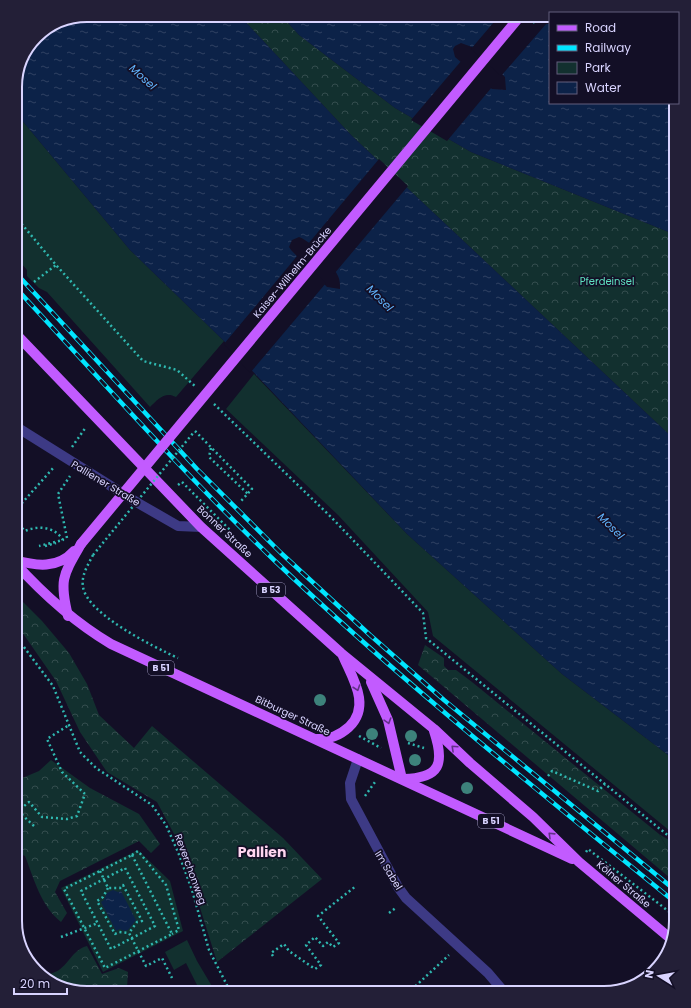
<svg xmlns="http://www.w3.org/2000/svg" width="691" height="1008" viewBox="0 0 691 1008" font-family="Poppins,sans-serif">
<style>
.green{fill:#12302f}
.forest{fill:url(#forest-crowns)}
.water{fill:url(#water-ripples);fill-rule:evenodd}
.pier{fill:#130f26}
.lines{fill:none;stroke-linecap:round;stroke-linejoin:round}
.path{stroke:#2fb8b0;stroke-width:2.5;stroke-dasharray:2 3;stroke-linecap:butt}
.street{stroke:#3d3a85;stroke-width:10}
.primary{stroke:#c25bff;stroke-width:10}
.rail-casing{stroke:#00e5ff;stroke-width:4.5}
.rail{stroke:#130f26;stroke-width:3;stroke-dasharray:9;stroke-linecap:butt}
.path-bridge{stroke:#2fb8b0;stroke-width:2.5;stroke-dasharray:2 3;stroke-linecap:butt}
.primary-bridge{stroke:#c25bff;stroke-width:10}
.tree{fill:#3d827b}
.oneway{stroke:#623188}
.labels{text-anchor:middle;stroke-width:3.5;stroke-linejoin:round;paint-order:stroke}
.shield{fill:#130f26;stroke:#9e99be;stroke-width:1}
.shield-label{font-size:9px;font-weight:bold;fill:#d9d4ff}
.street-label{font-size:10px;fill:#d9d4ff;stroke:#130f26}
.park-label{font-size:10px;fill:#5fe0c0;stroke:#130f26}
.water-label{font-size:11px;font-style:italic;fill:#62b6ff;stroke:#130f26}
.district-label{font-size:14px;font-weight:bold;fill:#ffd6f0;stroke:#130f26}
.rim{fill:none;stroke:#d9d4ff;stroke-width:2}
</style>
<defs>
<pattern id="forest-crowns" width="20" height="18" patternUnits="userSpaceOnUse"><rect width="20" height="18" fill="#12302f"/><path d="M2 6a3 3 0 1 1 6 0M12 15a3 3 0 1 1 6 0" fill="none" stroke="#344d4e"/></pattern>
<pattern id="water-ripples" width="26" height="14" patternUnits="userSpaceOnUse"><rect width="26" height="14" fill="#0c2248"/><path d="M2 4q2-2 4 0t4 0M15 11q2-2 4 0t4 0" fill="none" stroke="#2f4163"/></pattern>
</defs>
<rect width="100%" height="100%" fill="#130f26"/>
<g class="green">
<path d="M 15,112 L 130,250 L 224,341 L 176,397 C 165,391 158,399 150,407 L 47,292 L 39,288 L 27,276 L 27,270 L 15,256 Z"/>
<polygon points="254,374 407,534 562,674 676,761 676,836 433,636 428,612 338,515 226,409"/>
<polygon points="659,834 669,840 670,848 676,847 676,863"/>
<polygon points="138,850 170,881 183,931 103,972 61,888"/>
<polygon points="187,940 197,961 216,993 201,993 186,963 174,970 165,952"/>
</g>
<g class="forest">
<polygon points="239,15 281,15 299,35 395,108 471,152 676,235 676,441 351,135"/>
<polygon points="15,594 42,621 69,653 87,684 99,715 134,748 152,726 283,838 322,879 217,962 181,847 157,802 107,772 80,732 56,681 15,622"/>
<polygon points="425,645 444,658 444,666 448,670 456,670 472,682 659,834 676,863 676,883 418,665"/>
<path d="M 51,760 L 90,788 L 139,814 L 160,844 L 151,853 L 139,841 L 60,881 L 55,892 L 67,913 L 61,922 C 41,906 34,879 25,856 L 15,852 L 15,774 L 20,779 L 39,771 Z"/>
<path d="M 87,946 L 102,974 L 119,968 L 128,972 L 127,988 L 124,993 L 107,993 L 92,987 L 60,986 L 51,983 L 45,977 C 49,973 55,973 59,970 C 70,962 73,950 87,946 Z"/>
</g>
<g class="water">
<path d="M 87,15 L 239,15 L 351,135 L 676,441 L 676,761 L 562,674 L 407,534 L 224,341 L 130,250 L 15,112 L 15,82 L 22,55 L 39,33 ZM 299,237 C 311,241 333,264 338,276 C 340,280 340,284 340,289 L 327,287 L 291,250 L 289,247 L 292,240 Z"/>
<path d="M 281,15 L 549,15 L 550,16 L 550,103 L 676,103 L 676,235 L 471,152 L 395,108 L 299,35 ZM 461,43 L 472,47 L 502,74 L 505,77 L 506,90 L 492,89 L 455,57 L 453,49 L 455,46 Z"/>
<polygon points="113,890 118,892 121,891 136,920 128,930 124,931 120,929 116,931 101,902 104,900 107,893"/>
</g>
<g class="pier">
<polygon points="500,15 550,15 550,24 546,24 501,76 471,49"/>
<polygon points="462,60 492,87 447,141 411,120"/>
<polygon points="379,159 408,186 334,274 308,244"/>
<polygon points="298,255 326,283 250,373 224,344"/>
</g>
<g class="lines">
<g class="path">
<polyline points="15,216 56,265 143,361 177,370 196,387"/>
<polyline points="34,282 56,265"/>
<polyline points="214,404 331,517 423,613 426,638 676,842"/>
<polyline points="195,431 252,489 241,501"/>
<polyline points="72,447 86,427"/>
<polyline points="211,448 209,457 248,494"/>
<polyline points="178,485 182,482 231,531"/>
<polyline points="15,511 54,467"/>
<path d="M 15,521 L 25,531 C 39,525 55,527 63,540 L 39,546"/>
<polyline points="67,538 58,494 70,476"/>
<polyline points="45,546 56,543"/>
<path d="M 93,555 C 88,565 81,575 83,587 C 87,614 154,647 178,658"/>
<polyline points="15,635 53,686 80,752 96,768 152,805 166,825 178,852 192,890 209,950 231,993"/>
<polyline points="359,736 381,748"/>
<polyline points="408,743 424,748"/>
<polyline points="548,776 552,771 598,791 605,784"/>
<polyline points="365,796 375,782"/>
<polyline points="34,826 18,811 29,802 42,817 67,819 77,816 85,794 62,772 47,739 69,725"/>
<polyline points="586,852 588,849 676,917"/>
<polygon points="132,855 172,934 105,968 64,889"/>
<polyline points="132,855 138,851 166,885 179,930 172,934"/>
<polygon points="125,868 155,926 111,949 81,891"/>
<polyline points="100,871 108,888 120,888 123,885 142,921 137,922 129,933 146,966 162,958 172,978"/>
<polyline points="108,888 103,897 97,901 115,934 119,932 129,933"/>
<polyline points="389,913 397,907"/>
<polyline points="61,937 98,923"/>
<polyline points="273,956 271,953 284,944 289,951 315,969 321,965 306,945 315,937 323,946 328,942 333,947 339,943 318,916 356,886"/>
<polyline points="408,993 449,955"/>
</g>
<g class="street">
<polyline points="15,426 138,503 178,526 201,527"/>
<polyline points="358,759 350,783 351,799 398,887 406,898 488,973 505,993"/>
</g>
<g class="primary">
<polyline points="15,333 201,527 341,653 434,729 470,763 533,817 579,862 671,939"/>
<path d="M 15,560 C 36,566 58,569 74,551"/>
<path d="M 15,563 C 44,595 74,622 111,644 L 572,859"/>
<path d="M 68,616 C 59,580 63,575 81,544"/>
<polyline points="371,682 388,720 402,779"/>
<path d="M 317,739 C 330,739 339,736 349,727 C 371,706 353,679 343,656"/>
<path d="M 404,779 C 440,778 445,764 434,731"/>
</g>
<g class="rail-casing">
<g id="rail">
<polyline points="15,272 197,469 281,553 370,635 444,700 676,891"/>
<path d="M 15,287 C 100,379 184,474 275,561 C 402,682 540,792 676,903"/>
</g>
</g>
<use href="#rail" class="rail"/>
<g class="path-bridge">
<polyline points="533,23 540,15"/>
<polyline points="93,555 194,432"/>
</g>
<polyline class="primary-bridge" points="81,544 521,15"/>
</g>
<g class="tree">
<circle cx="320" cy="700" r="6"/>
<circle cx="372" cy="734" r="6"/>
<circle cx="411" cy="736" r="6"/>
<circle cx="415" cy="760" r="6"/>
<circle cx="467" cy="788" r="6"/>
</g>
<defs><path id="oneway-chevron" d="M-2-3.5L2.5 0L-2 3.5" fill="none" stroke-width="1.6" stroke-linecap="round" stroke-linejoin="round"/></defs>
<g class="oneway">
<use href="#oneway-chevron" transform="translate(357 688) rotate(71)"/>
<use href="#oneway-chevron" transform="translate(388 721) rotate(73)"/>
<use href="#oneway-chevron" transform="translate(454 748) rotate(-137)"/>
<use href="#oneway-chevron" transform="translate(551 835) rotate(-136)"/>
</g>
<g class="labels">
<g class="shield">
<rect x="257" y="583" width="28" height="14" rx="3"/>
<rect x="148" y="661" width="26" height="14" rx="3"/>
<rect x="478" y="814" width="26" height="14" rx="3"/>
</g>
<g class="shield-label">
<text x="271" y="593">B 53</text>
<text x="161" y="671">B 51</text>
<text x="491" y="824">B 51</text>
</g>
<g class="street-label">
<text transform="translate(292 272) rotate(-50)" y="4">Kaiser-Wilhelm-Brücke</text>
<text transform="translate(106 483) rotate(31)" y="4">Palliener Straße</text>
<text transform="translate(225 531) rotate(43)" y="4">Bonner Straße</text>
<text transform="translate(293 715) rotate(25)" y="4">Bitburger Straße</text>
<text transform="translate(191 869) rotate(70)" y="4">Reverchonweg</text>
<text transform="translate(389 870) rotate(59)" y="4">Im Sabel</text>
<text transform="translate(624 884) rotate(40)" y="4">Kölner Straße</text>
</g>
<g class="park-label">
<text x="607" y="285">Pferdeinsel</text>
</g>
<g class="water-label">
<text transform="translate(143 77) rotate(42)" y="4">Mosel</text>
<text transform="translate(380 298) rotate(45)" y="4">Mosel</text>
<text transform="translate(611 526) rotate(45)" y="4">Mosel</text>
</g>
<g class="district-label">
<text x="262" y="857">Pallien</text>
</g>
</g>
<path d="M0 0H691V1008H0ZM87 22H604A65 65 0 0 1 669 87V921A65 65 0 0 1 604 986H87A65 65 0 0 1 22 921V87A65 65 0 0 1 87 22Z" fill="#231f37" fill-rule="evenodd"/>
<path class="rim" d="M87 22H604A65 65 0 0 1 669 87V921A65 65 0 0 1 604 986H87A65 65 0 0 1 22 921V87A65 65 0 0 1 87 22Z"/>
<rect x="549" y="12" width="130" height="92" fill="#130f26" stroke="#625e7d"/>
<rect x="557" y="25" width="20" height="6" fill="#c25bff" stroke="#625e7d"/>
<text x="585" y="32" font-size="12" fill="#d9d4ff">Road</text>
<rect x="557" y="45" width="20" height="6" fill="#00e5ff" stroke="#625e7d"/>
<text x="585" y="52" font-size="12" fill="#d9d4ff">Railway</text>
<rect x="557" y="62" width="20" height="12" fill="#12302f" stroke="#625e7d"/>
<text x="585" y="72" font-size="12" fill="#d9d4ff">Park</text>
<rect x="557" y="82" width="20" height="12" fill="url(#water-ripples)" stroke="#625e7d"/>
<text x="585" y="92" font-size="12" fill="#d9d4ff">Water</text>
<g transform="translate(659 976) rotate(281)" stroke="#130f26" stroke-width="3" paint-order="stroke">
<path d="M0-3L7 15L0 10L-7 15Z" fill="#d9d4ff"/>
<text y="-6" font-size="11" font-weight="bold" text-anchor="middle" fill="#d9d4ff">N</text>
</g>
<path d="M14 988v6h53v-6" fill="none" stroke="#d9d4ff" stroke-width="2"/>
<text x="20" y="988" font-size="12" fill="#d9d4ff" stroke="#130f26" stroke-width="3" paint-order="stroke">20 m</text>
</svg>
